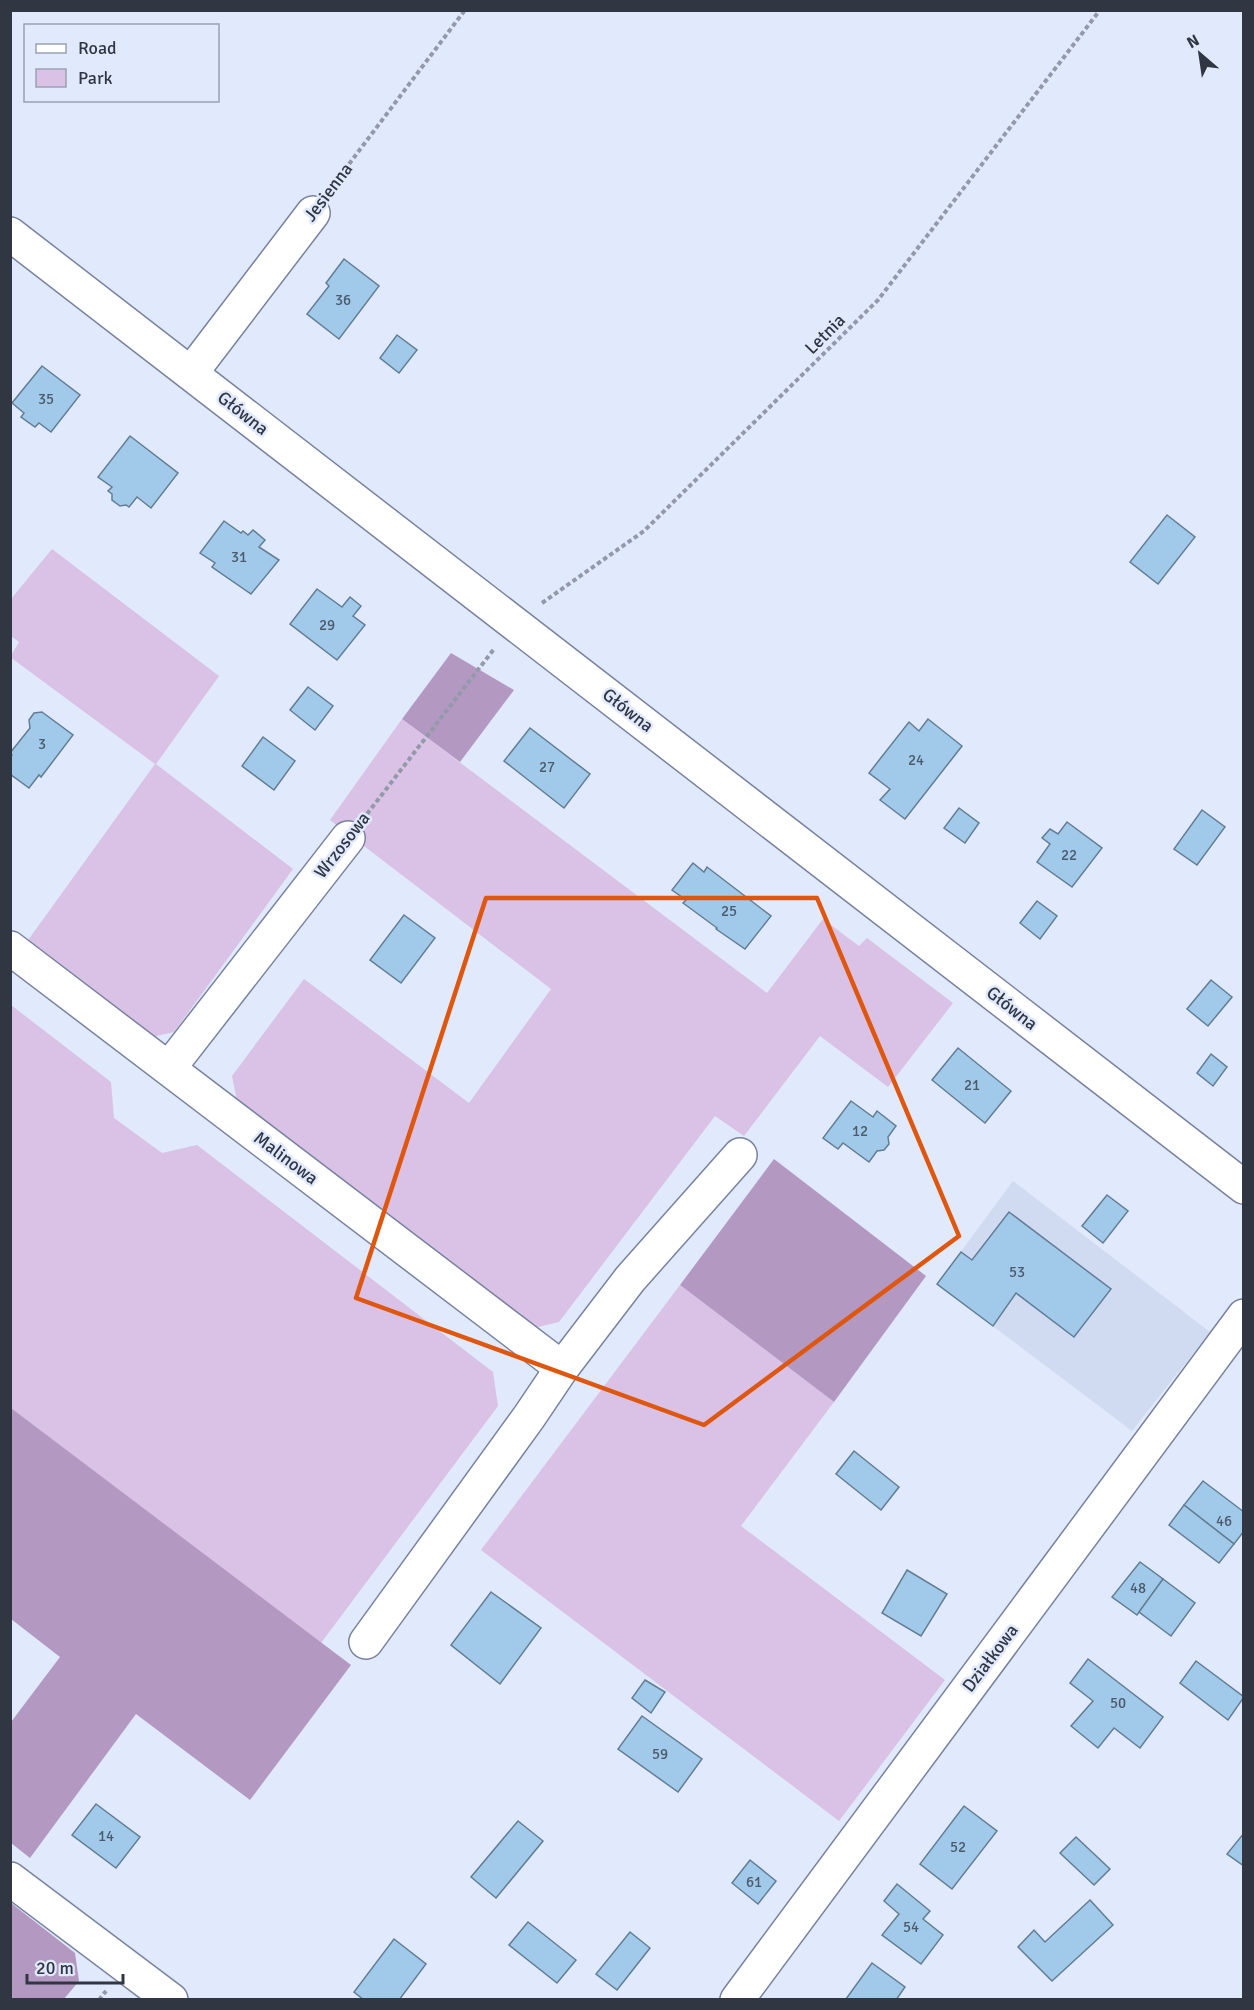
<svg xmlns="http://www.w3.org/2000/svg" width="1254" height="2010" viewBox="0 0 1254 2010" font-family="Signika,sans-serif">
<style>
.built{fill:#d0daf1}
.green{fill:#dac1e6}
.forest{fill:#b399c1}
.building{fill:#a0c9ea;stroke:#637e94;stroke-width:1.5}
.lines{fill:none;stroke-linecap:round;stroke-linejoin:round}
.minor-casing{stroke:#77839f;stroke-width:36}
.path{stroke:#9299a9;stroke-width:4;stroke-dasharray:4.5 3;stroke-linecap:butt}
.minor{stroke:#fff;stroke-width:33}
.marked{fill:none;stroke:#df570f;stroke-width:4.5;stroke-linejoin:round}
.labels{text-anchor:middle;stroke-width:5;stroke-linejoin:round;paint-order:stroke}
.number-label{font-size:15px;fill:#4c5b6c}
.street-label{font-size:18px;fill:#303642;stroke:#e1e9fc}
</style>
<rect width="100%" height="100%" fill="#e1e9fc"/>
<polygon class="built" points="1013,1181 1210,1332 1132,1431 937,1284"/>
<g class="green">
<polygon points="52,549 219,676 156,764 293,869 174,1032 148,1038 26,943 155,764 10,657 19,642 11,636 11,599"/>
<polygon points="402,719 767,993 823,919 859,946 867,938 953,1003 888,1087 820,1036 744,1136 715,1116 559,1322 530,1329 238,1106 232,1076 304,979 469,1103 551,989 330,820"/>
<polygon points="11,1005 111,1082 114,1118 162,1153 197,1145 493,1372 498,1406 321,1643 11,1408"/>
<polygon points="680,1285 834,1402 741,1526 945,1680 839,1821 481,1550"/>
</g>
<g class="forest">
<polygon points="451,653 514,690 460,762 402,719"/>
<polygon points="774,1159 926,1276 834,1402 680,1285"/>
<polygon points="11,1408 351,1665 250,1800 136,1714 30,1858 11,1843 11,1722 60,1657 11,1619"/>
<polygon points="11,1903 75,1953 79,1981 64,1999 11,1999"/>
</g>
<g class="building">
<polygon points="344,259 379,286 339,339 307,314 329,286 326,283"/>
<polygon points="397,335 417,350 399,373 380,358"/>
<polygon points="42,366 80,395 51,432 39,423 35,427 21,417 24,413 12,403"/>
<polygon points="130,436 178,473 151,508 137,497 129,507 126,505 120,506 112,500 112,494 108,491 112,487 98,477"/>
<polygon points="1167,515 1195,537 1158,584 1130,562"/>
<polygon points="224,521 241,533 243,531 248,535 253,530 265,540 259,547 279,560 251,594 212,567 215,563 200,553"/>
<polygon points="317,589 342,607 350,597 361,606 353,616 365,625 337,660 290,624"/>
<polygon points="308,687 333,706 315,730 290,710"/>
<polygon points="42,712 73,735 41,777 39,775 29,788 10,774 10,757 12,755 10,753 30,728 29,720 34,713"/>
<polygon points="928,719 962,746 905,819 880,800 890,789 869,773 909,722 919,731"/>
<polygon points="530,728 590,774 564,808 504,761"/>
<polygon points="263,737 295,761 274,790 242,766"/>
<polygon points="959,808 979,823 965,843 944,828"/>
<polygon points="1202,810 1225,827 1197,865 1174,849"/>
<polygon points="1067,822 1102,848 1072,887 1037,862 1050,844 1042,838 1050,829 1058,834"/>
<polygon points="693,863 704,872 707,867 771,916 745,949 716,929 717,928 683,903 686,900 672,890"/>
<polygon points="1037,901 1057,916 1040,939 1020,923"/>
<polygon points="404,915 435,938 401,983 370,960"/>
<polygon points="1211,980 1232,997 1208,1026 1187,1009"/>
<polygon points="958,1048 1011,1091 985,1123 932,1080"/>
<polygon points="1211,1054 1227,1067 1213,1086 1197,1073"/>
<polygon points="851,1101 873,1117 877,1111 896,1126 888,1137 889,1144 884,1150 877,1151 869,1162 843,1143 838,1149 823,1138"/>
<polygon points="1107,1195 1128,1211 1103,1243 1082,1226"/>
<polygon points="1009,1212 1111,1289 1074,1337 1016,1293 993,1326 937,1284 961,1252 972,1260"/>
<polygon points="854,1451 899,1487 881,1510 836,1474"/>
<polygon points="1203,1481 1244,1512 1244,1531 1234,1544 1184,1505"/>
<polygon points="1184,1505 1234,1544 1219,1563 1169,1525"/>
<polygon points="1140,1562 1163,1579 1137,1615 1112,1597"/>
<polygon points="907,1570 947,1594 921,1636 882,1613"/>
<polygon points="1163,1579 1195,1603 1171,1636 1139,1612"/>
<polygon points="491,1592 541,1628 500,1684 451,1645"/>
<polygon points="1088,1659 1163,1717 1140,1748 1114,1728 1098,1748 1071,1726 1093,1701 1070,1683"/>
<polygon points="1196,1661 1244,1697 1228,1720 1180,1683"/>
<polygon points="645,1680 665,1692 651,1713 632,1698"/>
<polygon points="642,1716 702,1759 678,1792 618,1749"/>
<polygon points="96,1804 140,1837 116,1868 72,1835"/>
<polygon points="964,1806 997,1831 952,1889 920,1864"/>
<polygon points="518,1821 543,1841 496,1898 471,1877"/>
<polygon points="1244,1833 1244,1866 1227,1854"/>
<polygon points="1076,1837 1110,1869 1094,1885 1060,1853"/>
<polygon points="750,1860 776,1881 758,1904 732,1883"/>
<polygon points="897,1884 930,1911 923,1919 943,1935 921,1964 882,1935 899,1914 884,1901"/>
<polygon points="1090,1900 1113,1925 1052,1981 1018,1947 1034,1930 1045,1942"/>
<polygon points="528,1922 576,1960 557,1983 509,1945"/>
<polygon points="630,1932 650,1948 617,1990 596,1974"/>
<polygon points="394,1939 426,1964 399,2000 364,2000 354,1992"/>
<polygon points="872,1963 905,1987 896,2000 847,2000 846,1999"/>
</g>
<g class="lines">
<g class="minor-casing">
<g id="minor">
<polyline points="10,234 1244,1187"/>
<polyline points="191,373 313,213"/>
<polyline points="10,948 562,1368"/>
<polyline points="169,1068 348,838"/>
<polyline points="366,1642 529,1417 562,1368 630,1279 740,1155"/>
<polyline points="10,1879 171,2000"/>
<polyline points="737,2000 1244,1316"/>
</g>
</g>
<g class="path">
<polyline points="331,188 465,10"/>
<polyline points="542,603 644,531 878,300 1100,10"/>
<polyline points="367,814 494,649"/>
<polyline points="99,2000 106,1991"/>
</g>
<use href="#minor" class="minor"/>
</g>
<path class="marked" d="M 486,898 L 817,898 L 959,1236 L 704,1425 L 356,1298 Z"/>
<g class="labels">
<g class="number-label">
<text x="343" y="305">36</text>
<text x="46" y="404">35</text>
<text x="239" y="562">31</text>
<text x="327" y="630">29</text>
<text x="42" y="749">3</text>
<text x="916" y="765">24</text>
<text x="547" y="772">27</text>
<text x="1069" y="860">22</text>
<text x="729" y="916">25</text>
<text x="972" y="1090">21</text>
<text x="860" y="1136">12</text>
<text x="1017" y="1277">53</text>
<text x="1224" y="1526">46</text>
<text x="1138" y="1593">48</text>
<text x="1118" y="1708">50</text>
<text x="660" y="1759">59</text>
<text x="106" y="1841">14</text>
<text x="958" y="1852">52</text>
<text x="754" y="1887">61</text>
<text x="911" y="1932">54</text>
</g>
<g class="street-label">
<text transform="translate(328 192) rotate(-53)" y="6">Jesienna</text>
<text transform="translate(825 334) rotate(-45)" y="6">Letnia</text>
<text transform="translate(243 413) rotate(38)" y="6">Główna</text>
<text transform="translate(628 710) rotate(38)" y="6">Główna</text>
<text transform="translate(342 845) rotate(-52)" y="6">Wrzosowa</text>
<text transform="translate(1012 1008) rotate(38)" y="6">Główna</text>
<text transform="translate(286 1158) rotate(37)" y="6">Malinowa</text>
<text transform="translate(990 1658) rotate(-53)" y="6">Działkowa</text>
</g>
</g>
<rect width="1254" height="2010" fill="none" stroke="#303642" stroke-width="24"/>
<rect x="24" y="24" width="195" height="78" fill="#e1e9fc" stroke="#9aa1b2" stroke-width="1.5"/>
<rect x="36" y="44" width="30" height="9" fill="#ffffff" stroke="#9aa1b2" stroke-width="1.5"/>
<text x="78" y="54" font-size="18" fill="#303642">Road</text>
<rect x="36" y="69" width="30" height="18" fill="#dac1e6" stroke="#9aa1b2" stroke-width="1.5"/>
<text x="78" y="84" font-size="18" fill="#303642">Park</text>
<g transform="translate(1200 54) rotate(331)" stroke="#e1e9fc" stroke-width="4.5" paint-order="stroke">
<path d="M0-4.5L10 22L0 15L-10 22Z" fill="#303642"/>
<text y="-9" font-size="16" font-weight="bold" text-anchor="middle" fill="#303642">N</text>
</g>
<path d="M27 1974v9h96v-9" fill="none" stroke="#303642" stroke-width="3"/>
<text x="36" y="1974" font-size="18" fill="#303642" stroke="#e1e9fc" stroke-width="4.5" paint-order="stroke">20 m</text>
</svg>
